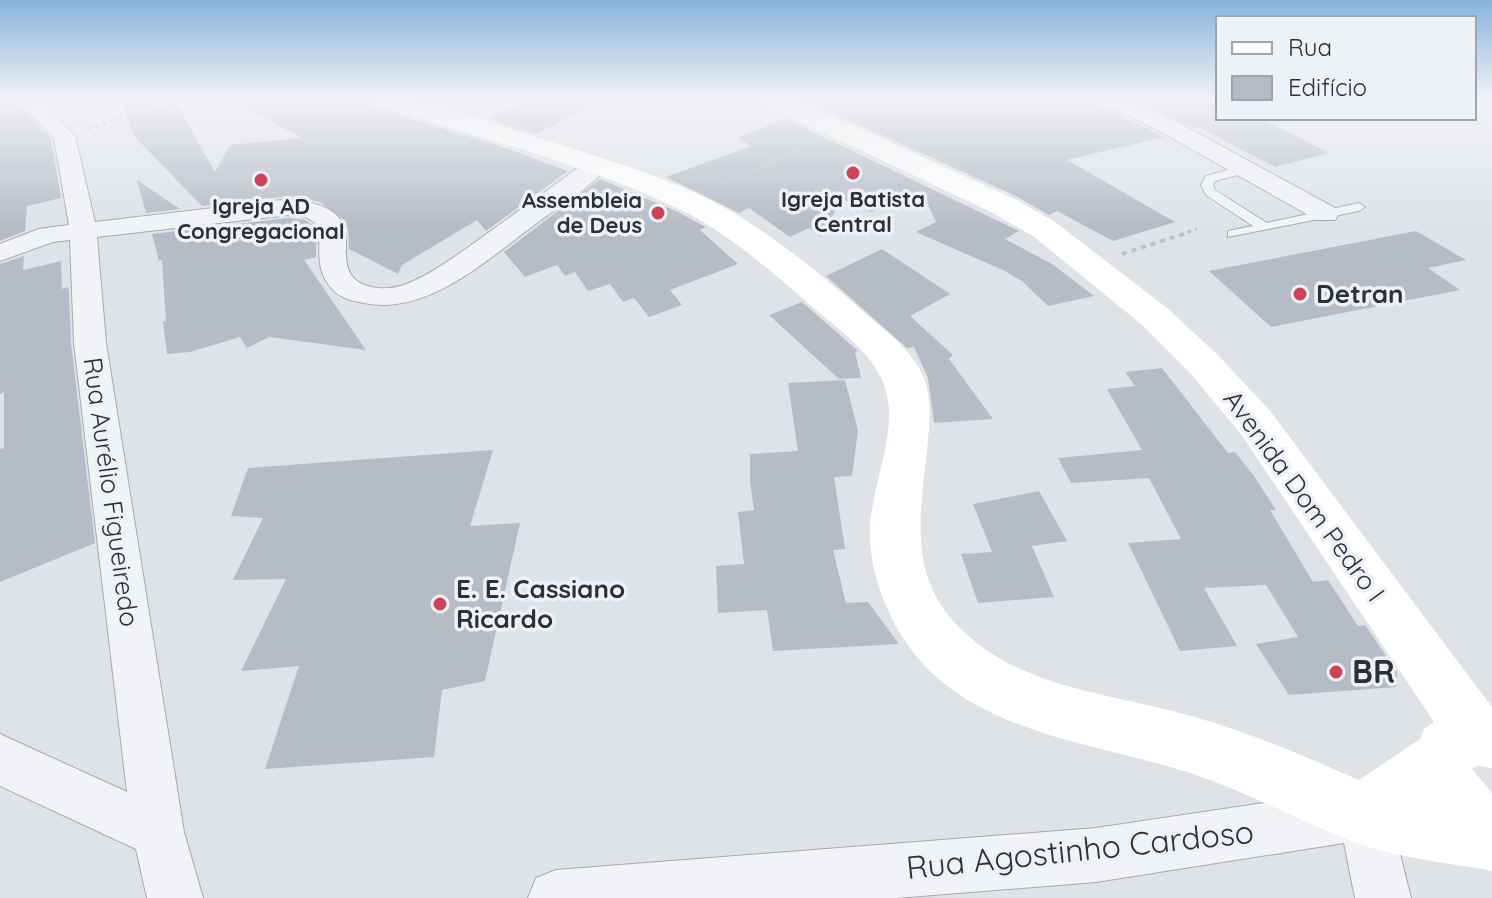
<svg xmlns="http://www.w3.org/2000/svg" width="1492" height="898" viewBox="0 0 1492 898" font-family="Quicksand,sans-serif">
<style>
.building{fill:#b6bcc5}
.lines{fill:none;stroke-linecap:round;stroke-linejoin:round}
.lane-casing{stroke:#a4aab2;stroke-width:2}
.street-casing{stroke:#a4aab2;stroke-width:2}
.path-far1{stroke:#bdc1c7;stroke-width:3;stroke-dasharray:4 4;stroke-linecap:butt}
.path{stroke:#bdc1c7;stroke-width:4;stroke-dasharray:5 5;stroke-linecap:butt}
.lane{fill:#f2f3f7;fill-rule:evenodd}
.street{fill:#f2f3f7;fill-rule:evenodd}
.secondary{fill:#fff;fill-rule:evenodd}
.poi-dot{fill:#cf4259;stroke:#eef2f6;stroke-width:3}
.labels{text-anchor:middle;stroke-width:7;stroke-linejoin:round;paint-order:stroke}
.far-poi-label{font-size:22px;font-weight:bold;fill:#283140;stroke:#eef2f6}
.poi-label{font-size:26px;font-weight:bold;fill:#283140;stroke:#eef2f6;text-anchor:start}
.street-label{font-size:26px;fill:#283140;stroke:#eef2f6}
.near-poi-label{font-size:32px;font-weight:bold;fill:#283140;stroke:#eef2f6;text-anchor:start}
.near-street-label{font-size:32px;fill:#283140;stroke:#eef2f6}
</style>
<rect width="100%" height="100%" fill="#dfe3e8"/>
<g class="building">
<polygon points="0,100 14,100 51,139 61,198 27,206 25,231 0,241"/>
<polygon points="122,100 174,100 215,172 230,145 302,138 229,100 366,100 377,108 512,150 568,171 486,231 477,220 402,265 398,274 349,249 348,229 343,219 320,202 289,196 202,206 134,136"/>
<polygon points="530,100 604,100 536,134 488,119"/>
<polygon points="833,100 1089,100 1164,137 1067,160 1175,222 1113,241 1057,211 1049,215 1016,196 818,106"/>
<polygon points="1178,100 1218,100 1218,118 1260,118 1329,153 1275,167 1201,128 1196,129 1150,107"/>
<polygon points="786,119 1019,231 1005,239 1052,264 1094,296 1048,306 1022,281 1005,271 916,232 936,222 922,192 871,212 842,199 821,237 809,228 790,237 749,208 739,213 666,177 751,146 738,137"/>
<polygon points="600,179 676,211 706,227 700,230 738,264 670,290 682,305 649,317 634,298 623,302 610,284 588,291 575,272 565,276 557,265 525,277 504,252"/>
<polygon points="137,180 180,209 146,213"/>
<polygon points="289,218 305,220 316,228 316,257 304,260 366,350 269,337 247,348 240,337 190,352 167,354 163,322 166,321 162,260 159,261 152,234"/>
<polygon points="1416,231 1466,260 1428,268 1460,290 1271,327 1209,271"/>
<polygon points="882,249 950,294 910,316 953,355 949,359 993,419 934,423 928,378 914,347 907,348 826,276"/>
<polygon points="24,256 23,270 61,261 62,289 68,287 69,293 71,343 95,543 0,582 0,449 4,448 4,392 0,394 0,264"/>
<polygon points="802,302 858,351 855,352 861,378 839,379 769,315"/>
<polygon points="1162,368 1228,453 1235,452 1254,476 1276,510 1270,510 1313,582 1328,580 1358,626 1365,625 1397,672 1396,687 1289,695 1256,644 1298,637 1266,585 1204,588 1237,646 1180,651 1128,543 1181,539 1149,478 1071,483 1058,458 1142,450 1107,389 1135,386 1125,372"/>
<polygon points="845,380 858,431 852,476 834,477 845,549 833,550 846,603 868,602 899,644 773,651 767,610 718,613 716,566 744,564 738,512 754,510 750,482 750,454 798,451 788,383"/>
<polygon points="493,450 470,526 520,523 485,681 442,690 434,757 265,769 299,666 241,671 286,579 233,580 263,518 231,516 248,468"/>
<polygon points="1039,491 1067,541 1032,546 1054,597 978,603 961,554 992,552 973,504"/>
</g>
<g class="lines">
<g class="lane-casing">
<polygon id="lane" points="1245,165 1249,166 1249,172 1215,181 1213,185 1215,190 1267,223 1359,203 1365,207 1359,211 1228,237 1228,231 1253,226 1206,195 1201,185 1206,176"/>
</g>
<g class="street-casing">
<g id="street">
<path d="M 17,100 L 40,100 L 75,136 L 95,222 L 289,199 C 315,203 347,207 346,241 C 346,251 345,262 349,271 C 357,290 387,291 404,285 C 435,273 461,252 488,233 C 522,209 555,185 588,160 L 604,160 L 608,165 C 592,188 559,206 537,223 C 487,259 426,319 359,302 C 349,300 339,297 332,289 C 314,269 321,250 319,226 L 306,217 L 289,215 L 97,237 L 106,343 L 184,832 L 203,898 L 147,898 L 136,849 L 0,786 L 0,734 L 127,792 L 74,343 L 70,240 L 53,242 L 0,261 L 0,244 L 39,229 L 69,225 L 54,138 Z"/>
<polygon points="1101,100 1128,100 1181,124 1335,208 1339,214 1335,220 1317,220 1165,134 1105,104"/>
<polygon points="1364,788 1382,796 1390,814 1411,898 1355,898 1344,843 1096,882 896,898 528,898 536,878 556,870 1096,828"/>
</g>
</g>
<g class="path-far1">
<polyline points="87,129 181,100"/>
<polyline points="717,187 814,143"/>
<polyline points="1180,235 1197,229"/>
</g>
<polyline class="path" points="1122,254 1186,233"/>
<use href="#lane" class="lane"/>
<use href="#street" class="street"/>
<path class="secondary" d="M 374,100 C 421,98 465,115 510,129 C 573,149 638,167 698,194 C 757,221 819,272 866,314 C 888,333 918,355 926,384 C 932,407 929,428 927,450 C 920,518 907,578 963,631 C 1023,689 1114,694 1191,716 C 1249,732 1304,756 1359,780 L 1420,739 L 1425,728 L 1434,722 L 1241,434 L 1190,373 L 1141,324 L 1033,236 L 993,213 L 795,119 L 760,105 L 756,100 L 792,100 L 813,107 L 1015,199 L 1055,222 L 1167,308 L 1218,355 L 1271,412 L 1492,707 L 1492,768 L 1477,766 L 1472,769 L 1492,793 L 1492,871 C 1450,863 1399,858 1359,844 C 1303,823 1250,793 1193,774 C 1105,745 991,736 924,665 C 894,633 870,580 870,536 C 869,494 891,451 889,409 C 887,364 848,337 816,310 C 773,273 728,232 677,208 C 582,163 477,137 378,105 Z"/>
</g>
<linearGradient id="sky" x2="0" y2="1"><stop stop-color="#88b3dc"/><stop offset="0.44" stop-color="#f1f2f5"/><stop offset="1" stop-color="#f1f2f5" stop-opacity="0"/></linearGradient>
<rect width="1492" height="225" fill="url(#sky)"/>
<g class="poi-dot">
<circle cx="853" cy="173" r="8"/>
<circle cx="261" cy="180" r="8"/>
<circle cx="658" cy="213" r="8"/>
<circle cx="1300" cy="294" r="8"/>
<circle cx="440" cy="604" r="8"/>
<circle cx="1336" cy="672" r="8"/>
</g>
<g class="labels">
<g class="far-poi-label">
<text x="853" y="207">Igreja Batista<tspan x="853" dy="25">Central</tspan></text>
<text x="642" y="208" text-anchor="end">Assembleia<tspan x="642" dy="25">de Deus</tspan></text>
<text x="261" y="214">Igreja AD<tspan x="261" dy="25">Congregacional</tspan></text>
</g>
<g class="poi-label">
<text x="1316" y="303">Detran</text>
<text x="456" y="598">E. E. Cassiano<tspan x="456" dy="30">Ricardo</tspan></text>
</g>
<g class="street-label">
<text transform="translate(111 492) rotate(82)" y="9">Rua Aurélio Figueiredo</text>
<text transform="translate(1304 496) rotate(54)" y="9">Avenida Dom Pedro I</text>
</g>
<g class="near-poi-label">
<text x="1352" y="683">BR</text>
</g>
<g class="near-street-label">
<text transform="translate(1080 850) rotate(-6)" y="11">Rua Agostinho Cardoso</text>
</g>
</g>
<rect x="1216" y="16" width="260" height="104" fill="#eef2f6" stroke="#9fa5ad" stroke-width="2"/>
<rect x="1232" y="42" width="40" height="12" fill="#ffffff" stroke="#9fa5ad" stroke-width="2"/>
<text x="1288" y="56" font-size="24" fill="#283140">Rua</text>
<rect x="1232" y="76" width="40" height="24" fill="#b6bcc5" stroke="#9fa5ad" stroke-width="2"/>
<text x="1288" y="96" font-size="24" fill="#283140">Edifício</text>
</svg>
